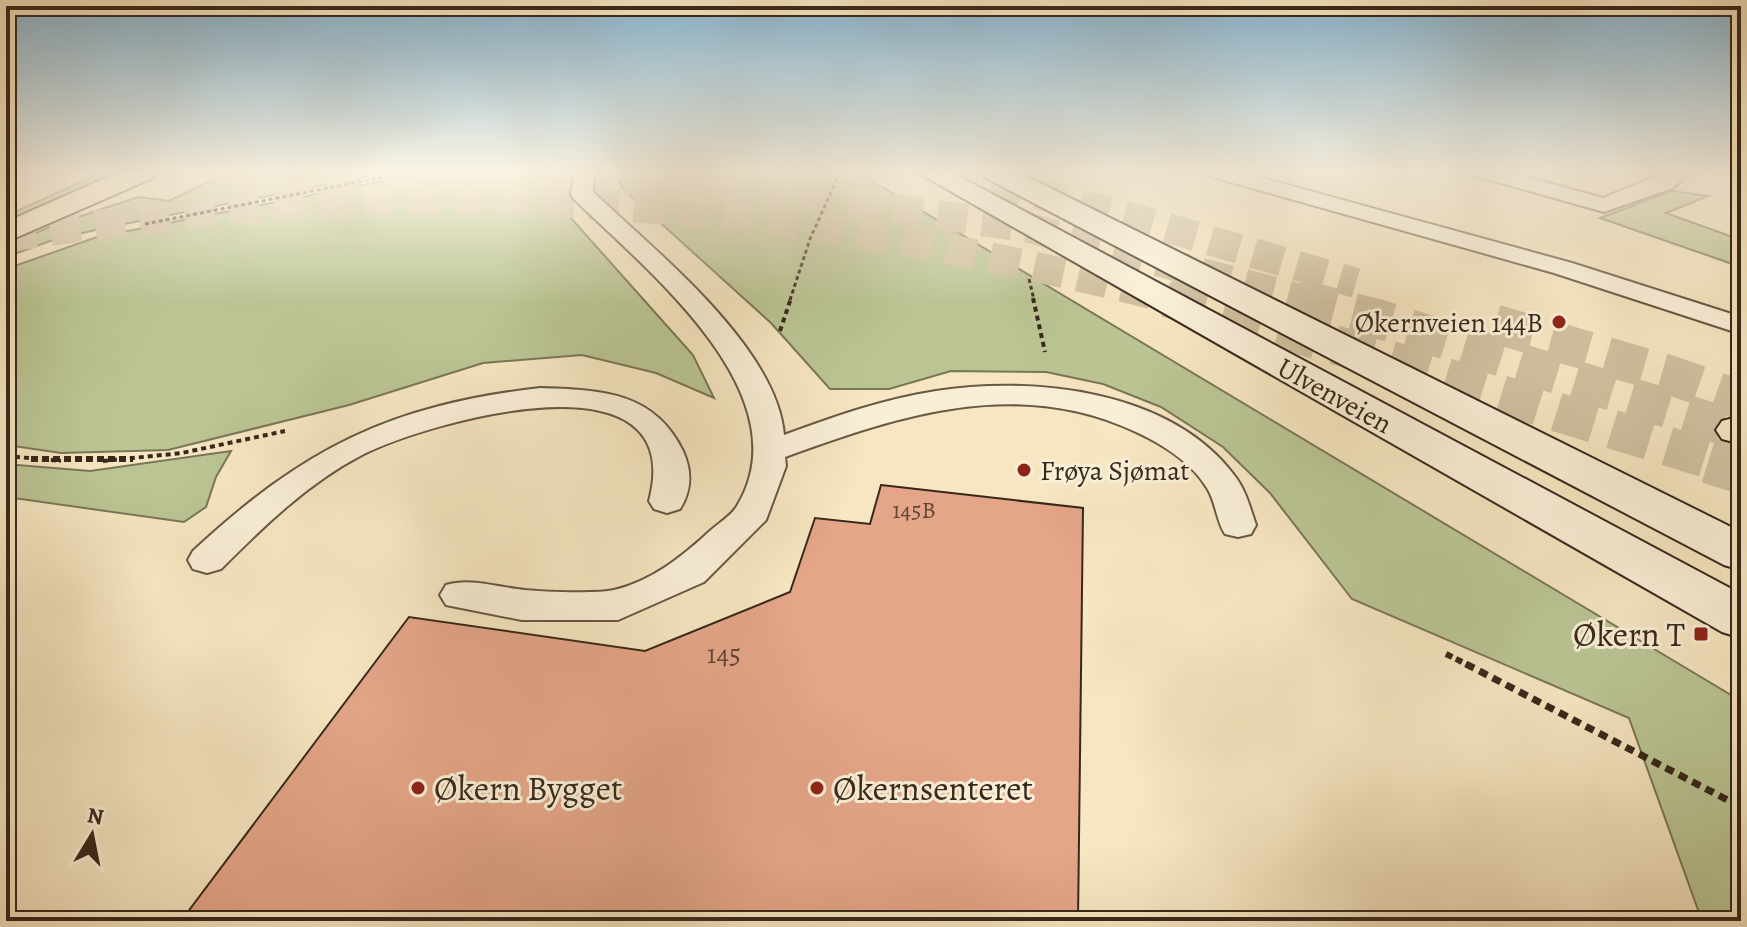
<svg xmlns="http://www.w3.org/2000/svg" width="1747" height="927" viewBox="0 0 1747 927" font-family="Alegreya,serif">
<style>
.green{fill:#bbc594;stroke:#7a7658;stroke-width:2}
.building{fill:#e4a588;stroke:#38281b;stroke-width:2}
.lines{fill:none;stroke-linecap:round;stroke-linejoin:round}
.trunk-tunnel-far2{stroke:#d0c0a0;stroke-width:30;stroke-dasharray:30 15;stroke-linecap:butt}
.trunk-tunnel-far1{stroke:#d0c0a0;stroke-width:39;stroke-dasharray:39 19;stroke-linecap:butt}
.trunk-tunnel{stroke:#d0c0a0;stroke-width:49;stroke-dasharray:49 25;stroke-linecap:butt}
.service-casing{stroke:#685844;stroke-width:4}
.secondary-casing{stroke:#38281b;stroke-width:4}
.trunk-casing{stroke:#38281b;stroke-width:4}
.path-far3{stroke:#38281b;stroke-width:3;stroke-dasharray:4 3;stroke-linecap:butt}
.path-far2{stroke:#38281b;stroke-width:4;stroke-dasharray:5 4;stroke-linecap:butt}
.path-far1{stroke:#38281b;stroke-width:6;stroke-dasharray:7 4;stroke-linecap:butt}
.path{stroke:#38281b;stroke-width:7;stroke-dasharray:9 6;stroke-linecap:butt}
.service{fill:#f9efd7;fill-rule:evenodd}
.secondary{fill:#f9efd7;fill-rule:evenodd}
.trunk{fill:#f6e6c1;fill-rule:evenodd}
.poi-dot{fill:#8f2418;stroke:#f9efd7;stroke-width:3}
.labels{text-anchor:middle;stroke-width:6;stroke-linejoin:round;paint-order:stroke}
.number-label{font-size:24px;fill:#634736}
.poi-label{font-size:28px;fill:#38281b;stroke:#f9efd7;text-anchor:end}
.street-label{font-size:28px;fill:#38281b;stroke:#f9efd7}
.near-number-label{font-size:28px;fill:#634736}
.near-poi-label{font-size:34px;fill:#38281b;stroke:#f9efd7;text-anchor:start}
</style>
<rect width="100%" height="100%" fill="#f6e6c1"/>
<filter id="stains"><feTurbulence type="fractalNoise" baseFrequency=".0025" numOctaves="4"/><feColorMatrix values="0 0 0 0 .2 0 0 0 0 .09 0 0 0 0 .02 0 0 0 .5 -.17"/></filter>
<radialGradient id="worn" r=".72"><stop offset=".6" stop-color="#630" stop-opacity="0"/><stop offset="1" stop-color="#630" stop-opacity=".3"/></radialGradient>
<g class="green">
<polygon points="103,172 128,172 6,226 6,216"/>
<polygon points="229,172 391,172 104,228 53,240 6,257 6,246 54,225 138,197 169,201"/>
<polygon points="429,172 561,172 553,184 553,198 693,355 714,398 656,373 582,355 483,363 349,405 168,450 61,453 6,445 6,269 97,237"/>
<polygon points="627,172 857,172 1741,701 1741,921 1702,921 1629,718 1352,599 1270,493 1223,447 1161,407 1103,384 1046,372 951,371 889,389 830,389 771,323 622,188 620,181"/>
<polygon points="1672,191 1708,196 1666,213 1741,240 1741,267 1600,218"/>
<polygon points="231,451 216,477 206,507 184,522 6,497 6,464 90,471"/>
</g>
<polygon class="building" points="881,485 1083,508 1078,921 181,921 409,617 645,651 790,592 815,518 870,524"/>
<g class="lines">
<g class="trunk-tunnel-far2">
<polyline points="949,172 1137,219 1356,283"/>
<polyline points="535,173 737,186 1030,228 1305,300"/>
<polyline points="236,181 371,173"/>
<path d="M 6,237 C 156,216 307,200 458,200 C 698,201 943,240 1175,300"/>
</g>
<g class="trunk-tunnel-far1">
<polyline points="1167,298 1393,361 1715,461"/>
<polyline points="1297,298 1378,319 1737,430"/>
<polyline points="1495,324 1667,374 1741,400"/>
</g>
<polyline class="trunk-tunnel" points="1709,459 1741,469"/>
<g class="service-casing">
<g id="service">
<path d="M 575,172 L 598,172 L 593,179 L 593,192 C 655,251 777,347 784,435 C 833,417 883,399 936,391 C 1034,376 1170,390 1234,475 C 1246,490 1250,508 1256,525 L 1251,534 L 1238,537 L 1225,534 C 1216,520 1216,502 1207,488 C 1192,463 1162,444 1136,432 C 1017,376 900,415 785,457 L 786,466 L 766,520 L 704,582 L 618,620 L 522,620 L 446,605 L 440,595 L 446,585 C 469,578 494,586 517,589 C 537,592 596,594 614,590 C 652,581 683,556 711,530 C 719,523 732,515 737,506 C 805,394 644,268 574,199 L 571,194 Z"/>
<polygon points="1206,172 1241,172 1572,263 1741,317 1741,334 1554,273 1209,176"/>
<polygon points="1473,172 1508,172 1603,198 1666,172 1690,172 1673,188 1604,212 1476,176"/>
<path d="M 540,388 C 600,390 654,391 683,451 C 692,471 692,490 680,509 L 667,513 L 654,509 L 649,501 C 690,347 429,421 362,455 C 308,483 263,527 221,569 L 207,573 L 193,569 L 188,560 L 193,551 C 304,448 390,405 540,388 Z"/>
</g>
</g>
<g class="secondary-casing">
<g id="secondary">
<polygon points="917,172 951,172 1741,594 1741,638 1722,632"/>
<polygon points="983,172 1018,172 1741,532 1741,570 1724,565 986,178"/>
</g>
</g>
<g class="trunk-casing">
<g id="trunk">
<polygon points="119,172 156,172 153,178 6,242 6,222"/>
<polygon points="1737,417 1741,418 1741,444 1722,439 1716,430 1722,421"/>
</g>
</g>
<g class="path-far3">
<polyline points="145,224 409,172"/>
<polyline points="1029,279 1034,300"/>
<polyline points="790,300 810,239 840,172"/>
</g>
<g class="path-far2">
<polyline points="1033,298 1045,352"/>
<polyline points="780,331 791,298"/>
<polyline points="6,456 61,461"/>
<polyline points="103,461 182,453 285,431"/>
</g>
<g class="path-far1">
<polyline points="31,459 133,459"/>
<polyline points="1446,654 1470,666"/>
</g>
<polyline class="path" points="1466,664 1741,807"/>
<use href="#service" class="service"/>
<use href="#secondary" class="secondary"/>
<use href="#trunk" class="trunk"/>
</g>
<linearGradient id="sky" x2="0" y2="1"><stop stop-color="#8ab8d4"/><stop offset="0.57" stop-color="#fbf4e3"/><stop offset="1" stop-color="#fbf4e3" stop-opacity="0"/></linearGradient>
<rect width="1747" height="302" fill="url(#sky)"/>
<g class="poi-dot">
<circle cx="1559" cy="322" r="8"/>
<circle cx="1024" cy="470" r="8"/>
<rect x="1693" y="626" width="16" height="16" rx="4"/>
<circle cx="418" cy="788" r="8"/>
<circle cx="817" cy="788" r="8"/>
</g>
<g class="labels">
<g class="number-label">
<text x="914" y="518">145B</text>
</g>
<g class="poi-label">
<text x="1543" y="332">Økernveien 144B</text>
<text x="1040" y="480" text-anchor="start">Frøya Sjømat</text>
</g>
<g class="street-label">
<text transform="translate(1335 395) rotate(29)" y="10">Ulvenveien</text>
</g>
<g class="near-number-label">
<text x="724" y="663">145</text>
</g>
<g class="near-poi-label">
<text x="1685" y="646" text-anchor="end">Økern T</text>
<text x="434" y="800">Økern Bygget</text>
<text x="833" y="800">Økernsenteret</text>
</g>
</g>
<rect width="1747" height="927" fill="none" stroke="#f6e6c1" stroke-width="32"/>
<rect x="8" y="8" width="1731" height="911" fill="none" stroke="#38281b" stroke-width="4"/>
<rect x="16" y="16" width="1715" height="895" fill="none" stroke="#38281b" stroke-width="2"/>
<g transform="translate(92 835) rotate(10)" stroke="#f9efd7" stroke-width="6" paint-order="stroke">
<path d="M0-6L14 30L0 20L-14 30Z" fill="#38281b"/>
<text y="-12" font-size="22" font-weight="bold" text-anchor="middle" fill="#38281b">N</text>
</g>
<rect width="100%" height="100%" filter="url(#stains)"/>
<rect width="100%" height="100%" fill="url(#worn)"/>
</svg>
